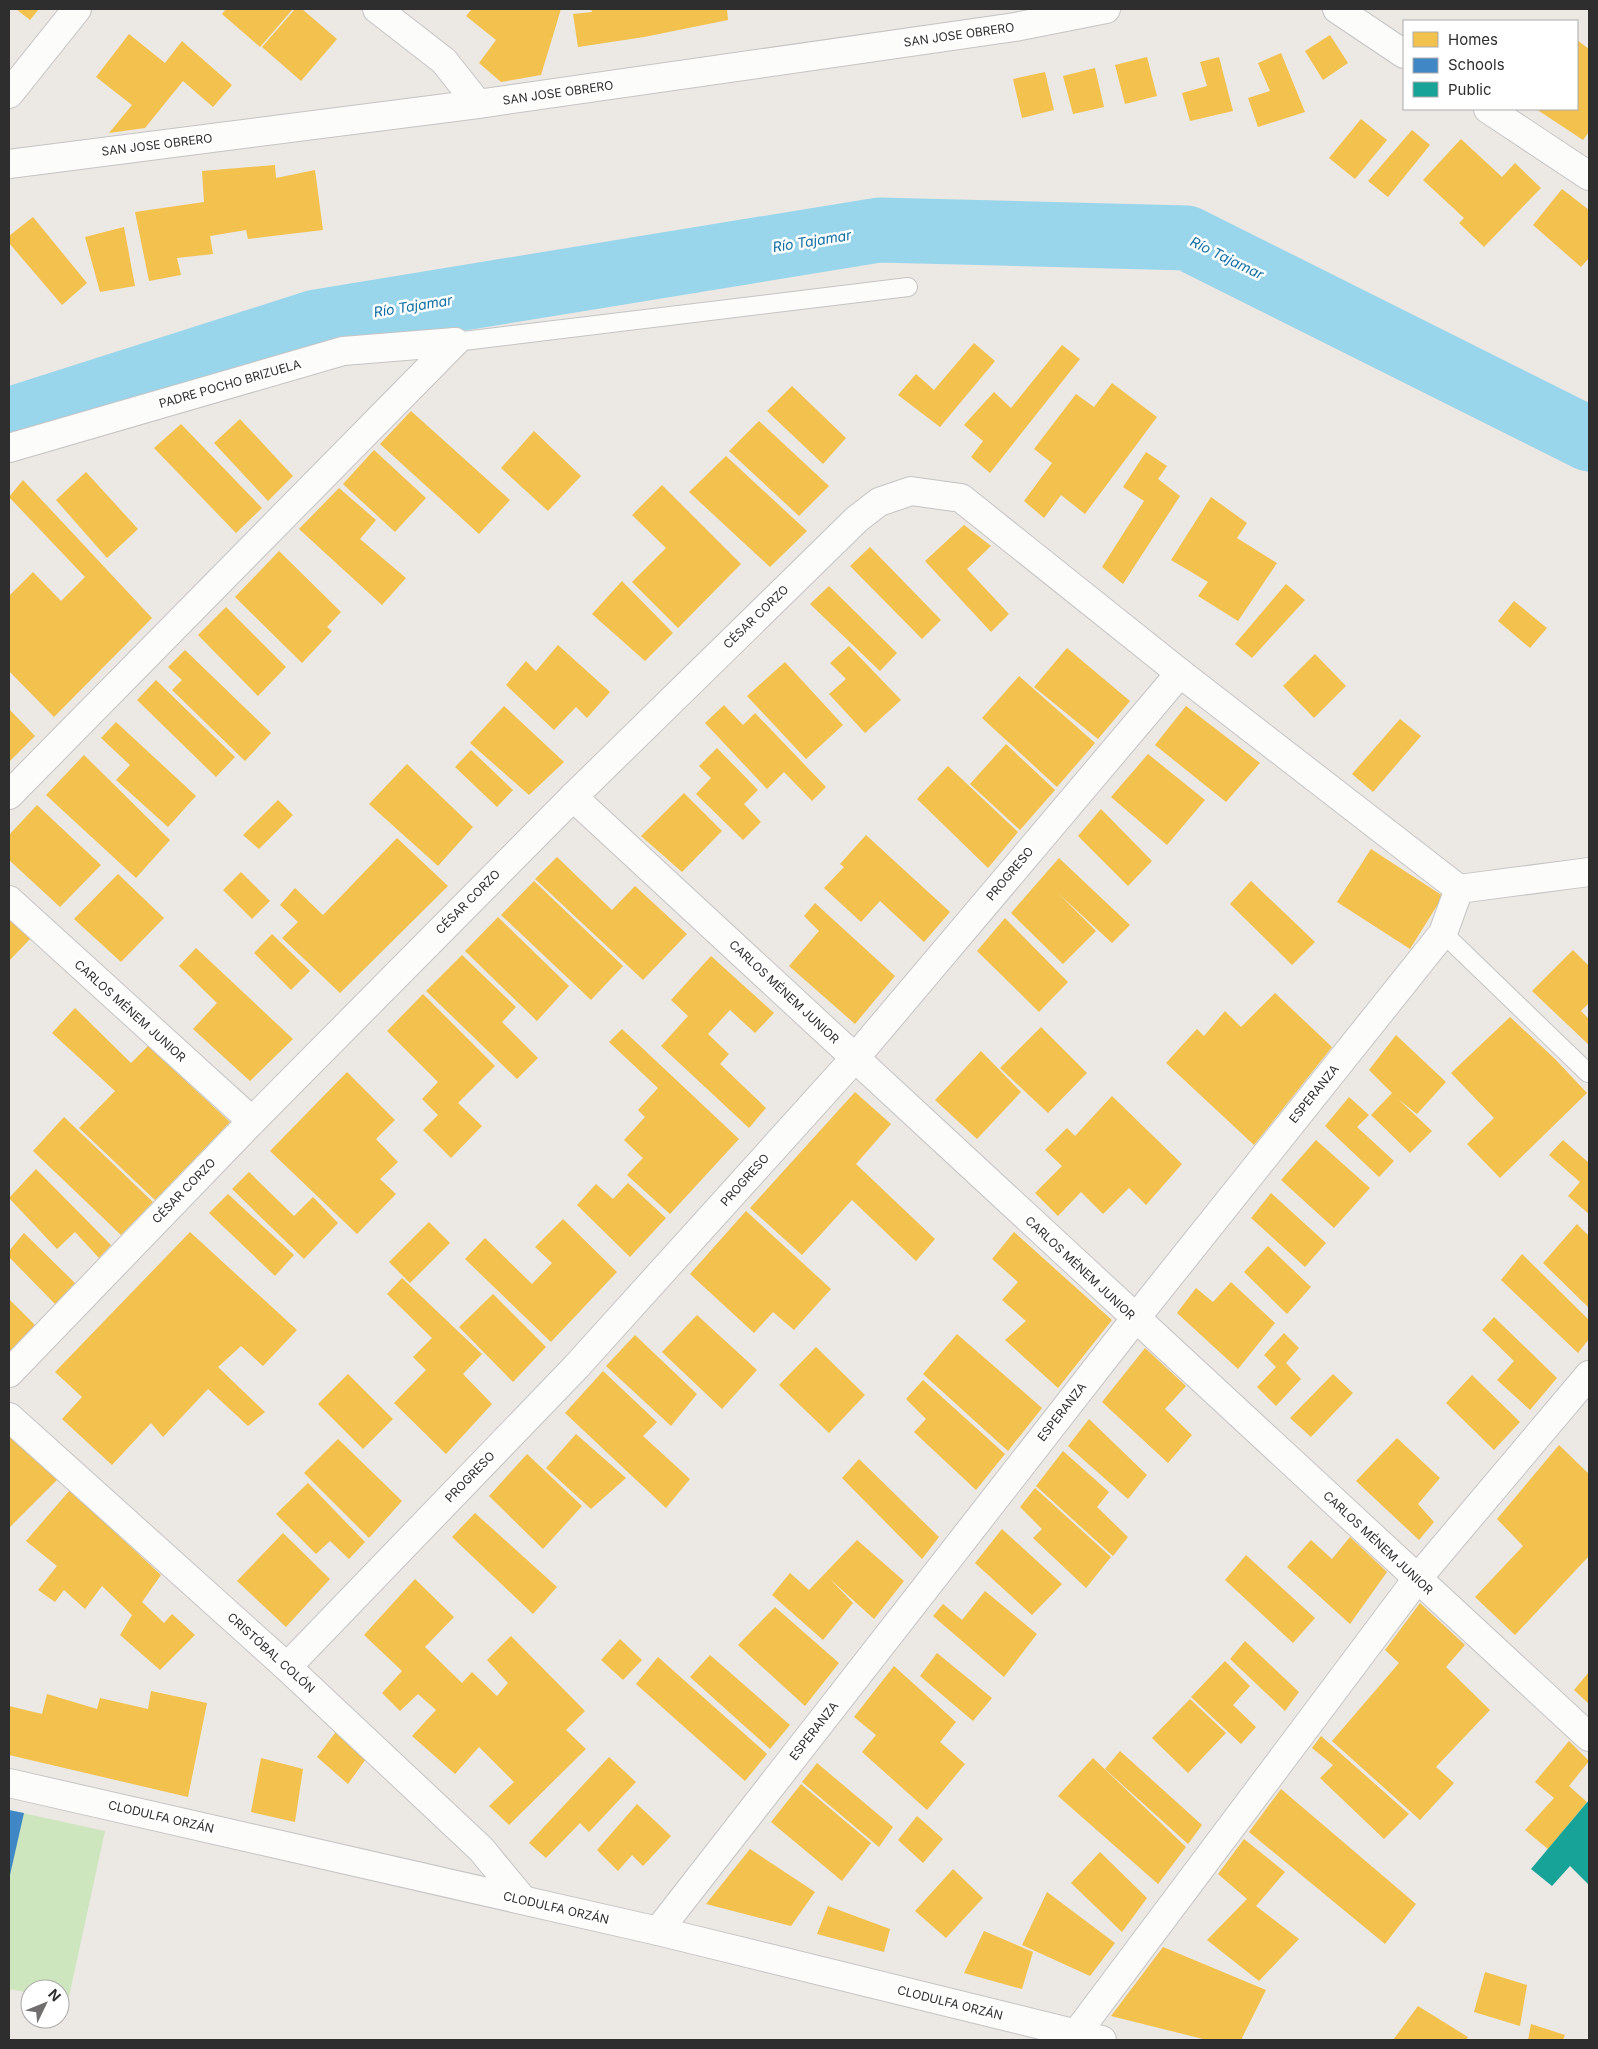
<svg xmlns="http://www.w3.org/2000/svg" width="1598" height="2049" viewBox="0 0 1598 2049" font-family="Inter,sans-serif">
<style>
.green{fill:#cee6be}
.homes{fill:#f2c14e}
.schools{fill:#3f88c5}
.public{fill:#17a398}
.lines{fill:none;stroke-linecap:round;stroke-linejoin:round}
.river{stroke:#99d6ec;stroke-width:65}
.lane-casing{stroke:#c5c4c5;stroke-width:20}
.street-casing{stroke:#c5c4c5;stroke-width:30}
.lane{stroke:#fcfcfb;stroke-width:18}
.street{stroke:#fcfcfb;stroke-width:28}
.labels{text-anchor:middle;stroke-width:5;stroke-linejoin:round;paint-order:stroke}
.street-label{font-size:12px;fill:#2e2e2e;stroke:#fff}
.water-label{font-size:14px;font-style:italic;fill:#0d6fa3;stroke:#fff}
</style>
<rect width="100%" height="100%" fill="#ece8e4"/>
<polygon class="green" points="9,1810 105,1831 68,2001 60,2000 60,1989 30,1989 30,1993 9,1989"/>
<g class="homes">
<polygon points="16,9 39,9 30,20"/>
<polygon points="226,9 293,9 260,47 222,14"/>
<polygon points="295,9 302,9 337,39 301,81 262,47"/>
<polygon points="472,9 561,9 541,75 501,82 479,63 496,40 466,16"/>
<polygon points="591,9 727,9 728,20 644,37 578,47 573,14 592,12"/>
<polygon points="129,34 165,63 182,41 232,85 213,107 183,81 145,128 109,133 132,105 96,77"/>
<polygon points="1330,35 1348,63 1323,80 1305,51"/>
<polygon points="1577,40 1589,49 1589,132 1583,140 1536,109 1577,109"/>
<polygon points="1281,53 1305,112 1258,127 1248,98 1270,91 1258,63"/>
<polygon points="1147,57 1157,96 1125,104 1115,65"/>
<polygon points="1219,57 1233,111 1190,121 1182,93 1207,86 1200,62"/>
<polygon points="1095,68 1104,107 1073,114 1063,76"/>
<polygon points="1045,72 1054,110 1022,118 1013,79"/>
<polygon points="1361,119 1387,140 1355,179 1329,158"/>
<polygon points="1412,130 1430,145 1388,197 1368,181"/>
<polygon points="1461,139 1502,177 1515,163 1541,188 1484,247 1459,223 1464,218 1423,180"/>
<polygon points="275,165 276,178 315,170 323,230 248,239 246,230 210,236 213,254 177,258 181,275 149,281 135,212 204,202 202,171"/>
<polygon points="1562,189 1589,210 1589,258 1581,267 1533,225"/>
<polygon points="33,217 87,283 62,305 9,243 9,236"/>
<polygon points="124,227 135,286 100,292 85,237"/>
<polygon points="974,343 995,361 940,427 898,395 916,374 934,390"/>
<polygon points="1062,345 1080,359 990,473 971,457 983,441 964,425 994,392 1011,408"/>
<polygon points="1112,383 1157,417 1085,514 1061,495 1044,518 1024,501 1052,463 1034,449 1076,394 1094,407"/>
<polygon points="792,386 846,438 823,464 767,411"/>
<polygon points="411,411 510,500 479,534 380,444"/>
<polygon points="240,419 293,476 268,501 214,443"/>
<polygon points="759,421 829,486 799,516 729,451"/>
<polygon points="181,424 262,508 236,533 154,448"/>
<polygon points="534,431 581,476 548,511 501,468"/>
<polygon points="374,450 426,498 395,532 343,484"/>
<polygon points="1146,452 1167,466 1158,479 1180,496 1123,584 1102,567 1144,501 1123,487"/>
<polygon points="726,456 807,531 770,567 689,492"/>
<polygon points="86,472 138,529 107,558 56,500"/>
<polygon points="23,480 152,618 54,717 9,671 9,596 33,572 61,601 85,577 9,497"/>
<polygon points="662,485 741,564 678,628 632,582 666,548 632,515"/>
<polygon points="339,488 376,520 360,539 406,578 382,605 299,529"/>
<polygon points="1211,497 1247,523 1237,538 1277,563 1238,621 1198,596 1208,582 1171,560"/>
<polygon points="964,525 991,546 967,569 1009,614 991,632 925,561"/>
<polygon points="870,547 941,620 922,639 850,566"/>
<polygon points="279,551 341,612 327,627 332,631 302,663 235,597"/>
<polygon points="622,581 673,633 645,661 592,614"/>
<polygon points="1286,584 1305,600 1252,658 1235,644"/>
<polygon points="829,586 897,653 880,671 810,604"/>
<polygon points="1514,601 1547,628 1530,648 1498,621"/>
<polygon points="226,607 286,667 258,696 198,635"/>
<polygon points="558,645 610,692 587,718 576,707 554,730 506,685 526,661 536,671"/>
<polygon points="849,646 901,700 865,733 829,694 846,679 830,663"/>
<polygon points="1067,648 1130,701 1098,739 1034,687"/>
<polygon points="185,650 271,733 245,761 172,690 182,680 168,667"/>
<polygon points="1315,654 1346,686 1314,718 1283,686"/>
<polygon points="785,662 843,725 806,759 747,696"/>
<polygon points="1019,676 1095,743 1057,787 982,718"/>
<polygon points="156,680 235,757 216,777 137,700"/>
<polygon points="724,705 743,725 755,713 826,787 812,801 784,772 767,789 705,723"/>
<polygon points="504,706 564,762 529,795 470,743"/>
<polygon points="1186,706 1260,763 1226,802 1155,745"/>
<polygon points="9,709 35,736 9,762"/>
<polygon points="1400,719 1421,736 1373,792 1352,774"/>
<polygon points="116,722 196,796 168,827 116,780 130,765 101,738"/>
<polygon points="1006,744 1055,790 1020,830 970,784"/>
<polygon points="717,748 758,790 744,804 761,822 743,840 696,794 711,778 699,766"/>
<polygon points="471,750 513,790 497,807 455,767"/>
<polygon points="1148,754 1205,800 1167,845 1111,797"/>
<polygon points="84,755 170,840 136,878 46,795"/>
<polygon points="407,764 473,827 438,866 369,804"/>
<polygon points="948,766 1018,832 988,868 917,799"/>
<polygon points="684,793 722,831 682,872 641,836"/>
<polygon points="278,800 293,815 259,849 243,835"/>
<polygon points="37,805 101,865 60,907 9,860 9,835"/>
<polygon points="1101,809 1152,861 1128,886 1078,836"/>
<polygon points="866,835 950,912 924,942 880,901 861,922 824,888 844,867 840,864"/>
<polygon points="397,838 448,886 340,993 282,938 298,922 280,905 295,888 323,915"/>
<polygon points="1371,849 1443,896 1410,949 1337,902"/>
<polygon points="557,857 612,910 635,886 687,934 643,980 535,879"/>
<polygon points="1059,858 1130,925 1112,943 1058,893 1096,931 1063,964 1011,913"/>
<polygon points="241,872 270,901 252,919 223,890"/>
<polygon points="118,874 164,918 121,962 74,919"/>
<polygon points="534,881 623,966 591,1000 501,915"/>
<polygon points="1251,881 1315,942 1292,965 1230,904"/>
<polygon points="815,903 895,976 855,1024 789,966 819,931 804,916"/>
<polygon points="498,917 569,986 537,1021 465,951"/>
<polygon points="9,918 31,938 9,961"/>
<polygon points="1005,918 1068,982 1039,1012 977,951"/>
<polygon points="272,934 310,971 291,990 254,953"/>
<polygon points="196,948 293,1039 250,1081 193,1029 217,1003 179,966"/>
<polygon points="1573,950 1589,966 1589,1003 1581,1011 1589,1019 1588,1044 1532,991"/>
<polygon points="462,955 516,1007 502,1022 538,1058 517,1079 426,991"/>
<polygon points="711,956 774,1013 755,1033 730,1010 708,1034 729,1054 720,1064 766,1108 749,1128 661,1046 688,1016 671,1000"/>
<polygon points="1275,993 1332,1047 1254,1145 1166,1063 1197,1029 1204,1036 1225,1011 1241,1027"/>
<polygon points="423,994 495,1066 458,1103 482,1126 451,1158 423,1130 438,1115 422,1099 438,1082 387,1031"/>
<polygon points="75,1008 131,1063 148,1046 230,1122 155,1200 79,1128 115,1091 52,1033"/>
<polygon points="1510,1017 1555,1059 1587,1093 1500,1178 1467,1144 1494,1118 1451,1073"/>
<polygon points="1041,1027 1087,1073 1048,1113 1000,1068"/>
<polygon points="622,1029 739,1139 670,1214 627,1175 643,1158 624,1140 645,1117 638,1110 658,1088 609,1042"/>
<polygon points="1396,1035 1446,1082 1417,1114 1398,1099 1432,1131 1410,1153 1371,1115 1392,1093 1369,1070"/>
<polygon points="981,1051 1021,1092 977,1139 935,1100"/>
<polygon points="347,1072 395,1120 376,1139 398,1162 380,1179 396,1194 357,1234 270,1151"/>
<polygon points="855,1092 891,1124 856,1164 935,1239 916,1261 852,1200 802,1255 750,1208"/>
<polygon points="1112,1096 1182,1164 1146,1205 1129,1188 1103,1214 1081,1192 1058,1216 1035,1193 1062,1166 1045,1150 1067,1128 1075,1136"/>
<polygon points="1349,1097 1369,1115 1357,1127 1394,1161 1379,1177 1325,1126"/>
<polygon points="64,1117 153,1202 121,1235 33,1151"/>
<polygon points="1316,1140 1370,1188 1334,1228 1281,1180"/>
<polygon points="1563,1140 1589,1163 1589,1214 1568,1196 1580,1182 1549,1155"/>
<polygon points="36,1169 111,1245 99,1258 75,1232 57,1249 9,1198"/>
<polygon points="249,1172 294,1216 313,1197 338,1223 304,1259 232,1189"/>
<polygon points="628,1183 666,1218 630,1257 577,1205 596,1184 613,1199"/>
<polygon points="1271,1193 1326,1243 1305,1267 1251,1218"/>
<polygon points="228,1194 294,1255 275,1276 209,1213"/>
<polygon points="746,1211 831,1289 794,1330 773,1312 754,1333 690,1274"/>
<polygon points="563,1219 617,1272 551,1342 465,1259 485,1238 532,1284 552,1263 535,1247"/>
<polygon points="429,1222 450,1243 410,1283 389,1262"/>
<polygon points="1577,1224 1589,1236 1589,1308 1543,1263"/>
<polygon points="190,1232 297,1330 263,1366 241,1346 218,1367 265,1412 248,1426 208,1389 163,1437 151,1423 112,1465 62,1419 82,1397 55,1372"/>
<polygon points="1014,1232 1112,1320 1058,1388 1005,1340 1026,1321 1002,1300 1018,1282 992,1259"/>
<polygon points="24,1233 75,1283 55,1304 9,1257 9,1251"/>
<polygon points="1268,1246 1311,1287 1287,1314 1244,1272"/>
<polygon points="1522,1254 1589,1320 1589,1339 1578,1353 1501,1280"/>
<polygon points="402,1278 482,1354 463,1374 492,1404 446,1454 394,1403 426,1370 413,1357 432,1338 387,1294"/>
<polygon points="1231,1282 1275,1323 1238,1369 1177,1313 1196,1288 1213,1302"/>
<polygon points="493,1294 546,1347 513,1382 459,1327"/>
<polygon points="9,1299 35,1325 9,1352"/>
<polygon points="697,1315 757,1370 722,1409 662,1352"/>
<polygon points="1494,1317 1557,1378 1530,1410 1497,1380 1514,1361 1482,1330"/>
<polygon points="1284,1333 1299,1348 1286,1363 1301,1379 1276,1406 1257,1387 1276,1367 1264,1355"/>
<polygon points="957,1334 1042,1408 1008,1451 923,1374"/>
<polygon points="635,1335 697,1394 671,1426 606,1366"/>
<polygon points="816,1347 865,1395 829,1433 779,1385"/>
<polygon points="1145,1348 1186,1386 1165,1409 1192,1435 1168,1463 1102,1402"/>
<polygon points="603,1371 657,1422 643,1436 690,1479 666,1508 565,1413"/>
<polygon points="348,1374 393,1419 363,1449 318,1404"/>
<polygon points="1333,1374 1353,1393 1311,1437 1290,1418"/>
<polygon points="1472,1375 1520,1422 1494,1450 1446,1403"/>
<polygon points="923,1380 1005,1454 976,1490 914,1432 926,1419 906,1399"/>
<polygon points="1089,1419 1147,1475 1128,1499 1068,1446"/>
<polygon points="9,1433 58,1479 9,1528"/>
<polygon points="576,1434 626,1478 591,1509 546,1468"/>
<polygon points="1397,1438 1440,1478 1418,1504 1434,1522 1419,1540 1356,1481"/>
<polygon points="338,1439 402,1501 369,1538 304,1473"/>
<polygon points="1559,1445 1589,1474 1589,1556 1515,1635 1475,1597 1523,1546 1497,1519"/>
<polygon points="1063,1451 1109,1492 1097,1507 1128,1537 1113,1556 1036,1486"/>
<polygon points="527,1454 582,1506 543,1549 489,1496"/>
<polygon points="859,1459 939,1537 922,1559 842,1478"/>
<polygon points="308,1483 365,1542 349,1559 330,1541 316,1554 276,1514"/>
<polygon points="1035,1488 1111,1557 1086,1588 1033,1538 1042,1529 1020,1507"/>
<polygon points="70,1490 161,1575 142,1602 164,1623 172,1614 195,1635 160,1670 120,1635 132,1615 102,1586 85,1609 64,1590 55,1602 38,1590 57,1566 26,1541"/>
<polygon points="475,1513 557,1587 533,1614 452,1537"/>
<polygon points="1002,1529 1062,1584 1032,1615 975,1563"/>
<polygon points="283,1533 330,1579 286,1627 237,1581"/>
<polygon points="1350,1537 1387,1572 1350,1624 1287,1567 1311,1540 1332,1559"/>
<polygon points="857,1540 904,1581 874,1619 830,1579 853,1603 823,1640 772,1595 790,1573 809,1590"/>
<polygon points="1246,1555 1315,1618 1293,1643 1225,1580"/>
<polygon points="415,1579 454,1617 425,1647 462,1683 472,1672 497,1696 508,1683 487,1660 511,1636 585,1711 566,1730 586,1749 509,1825 489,1806 514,1782 479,1747 455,1774 412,1736 436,1710 418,1694 400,1711 382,1693 402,1671 364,1635"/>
<polygon points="985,1591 1037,1634 1004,1677 933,1616 943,1604 962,1620"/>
<polygon points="1420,1603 1465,1645 1446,1667 1490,1710 1436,1767 1454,1783 1420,1820 1332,1741 1399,1663 1385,1650"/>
<polygon points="775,1607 839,1663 805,1706 738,1645"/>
<polygon points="620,1639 642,1660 623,1680 601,1660"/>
<polygon points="1245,1641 1299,1692 1285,1711 1230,1659"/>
<polygon points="937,1653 992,1698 973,1721 920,1676"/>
<polygon points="710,1655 790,1725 770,1749 690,1677"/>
<polygon points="658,1657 767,1754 745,1781 636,1684"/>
<polygon points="1225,1661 1250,1686 1233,1705 1256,1727 1241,1744 1191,1697"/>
<polygon points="894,1666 956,1722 940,1742 965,1764 927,1810 862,1752 876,1735 854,1717"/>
<polygon points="1589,1672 1589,1704 1574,1690"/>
<polygon points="151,1691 207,1703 188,1797 9,1755 9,1706 42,1714 47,1694 97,1709 100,1698 148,1709"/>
<polygon points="1190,1699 1226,1733 1188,1773 1152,1738"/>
<polygon points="338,1729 368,1756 348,1784 317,1757"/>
<polygon points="1321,1736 1409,1814 1384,1839 1320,1778 1333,1765 1312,1748"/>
<polygon points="1569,1741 1589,1761 1569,1786 1587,1802 1548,1849 1525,1830 1554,1798 1535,1782"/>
<polygon points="1120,1751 1202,1825 1188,1844 1105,1769"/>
<polygon points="609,1757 636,1782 589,1832 580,1823 546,1858 529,1843"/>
<polygon points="261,1758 303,1769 295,1822 251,1812"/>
<polygon points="1093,1758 1186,1847 1158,1884 1058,1796"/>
<polygon points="817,1763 893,1827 879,1847 802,1782"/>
<polygon points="801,1784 871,1843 842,1881 771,1822"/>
<polygon points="1281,1789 1416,1904 1385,1944 1249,1832"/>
<polygon points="637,1804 671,1836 643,1866 632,1855 618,1871 597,1850"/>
<polygon points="917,1816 943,1839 923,1863 898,1840"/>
<polygon points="1244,1839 1285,1872 1256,1906 1299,1939 1259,1981 1207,1940 1247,1899 1218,1874"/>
<polygon points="750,1849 815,1892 791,1926 706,1904"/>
<polygon points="1100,1852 1147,1898 1122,1932 1071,1883"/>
<polygon points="953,1869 983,1898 946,1938 915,1911"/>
<polygon points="1047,1892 1115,1943 1090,1976 1022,1945"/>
<polygon points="828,1906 890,1929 884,1952 817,1934"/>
<polygon points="984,1931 1033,1952 1022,1989 964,1973"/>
<polygon points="1163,1947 1266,1990 1241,2040 1207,2040 1111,2016"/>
<polygon points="1485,1972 1527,1985 1520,2026 1474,2012"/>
<polygon points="1418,2006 1468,2037 1466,2040 1393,2040"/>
<polygon points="1531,2024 1565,2035 1563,2040 1528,2040"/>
</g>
<polygon class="schools" points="9,1810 24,1813 10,1875 9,1875"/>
<polygon class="public" points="1589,1800 1589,1885 1570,1866 1552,1886 1531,1869"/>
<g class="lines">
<polyline class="river" points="9,420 316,322 879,230 1187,238 1589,439"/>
<g class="lane-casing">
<g id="lane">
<polyline points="455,342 908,287"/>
<polyline points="1443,933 1588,1073"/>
</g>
</g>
<g class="street-casing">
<g id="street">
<polyline points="377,9 444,61 478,104"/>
<polyline points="1337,9 1404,54"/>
<polyline points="9,94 77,9"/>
<polyline points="1488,109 1589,176"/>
<polyline points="9,164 478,104 1015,27 1106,9"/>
<polyline points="9,448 343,351 455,342"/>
<polyline points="9,795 455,342"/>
<polyline points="573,797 1589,1737"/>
<polyline points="9,900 252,1121"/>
<polyline points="9,1373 252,1121 573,797 857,519 879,502 911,491 961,498 1180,673 1459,889 1589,872"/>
<polyline points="9,1417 287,1667 481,1849 523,1900"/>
<polyline points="287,1667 576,1367 855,1058 1180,673"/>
<polyline points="9,1783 658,1931 1102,2040"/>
<polyline points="658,1931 1135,1319 1443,933 1459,889"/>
<polyline points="1076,2034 1417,1579 1589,1375"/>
</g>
</g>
<use href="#lane" class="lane"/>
<use href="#street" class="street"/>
</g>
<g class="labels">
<g class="street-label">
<text transform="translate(959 35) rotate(-8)" y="4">SAN JOSE OBRERO</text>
<text transform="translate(558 93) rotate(-8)" y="4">SAN JOSE OBRERO</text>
<text transform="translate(157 145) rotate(-7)" y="4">SAN JOSE OBRERO</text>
<text transform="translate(230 384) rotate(-16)" y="4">PADRE POCHO BRIZUELA</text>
<text transform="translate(756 617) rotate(-44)" y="4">CÉSAR CORZO</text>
<text transform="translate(1010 874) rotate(-50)" y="4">PROGRESO</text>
<text transform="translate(468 902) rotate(-45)" y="4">CÉSAR CORZO</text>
<text transform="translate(784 992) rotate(43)" y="4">CARLOS MÉNEM JUNIOR</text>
<text transform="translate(130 1011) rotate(42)" y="4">CARLOS MÉNEM JUNIOR</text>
<text transform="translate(1314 1094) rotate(-51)" y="4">ESPERANZA</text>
<text transform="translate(745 1180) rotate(-48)" y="4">PROGRESO</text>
<text transform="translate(184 1191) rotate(-46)" y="4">CÉSAR CORZO</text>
<text transform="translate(1080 1268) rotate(43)" y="4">CARLOS MÉNEM JUNIOR</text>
<text transform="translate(1062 1412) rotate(-52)" y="4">ESPERANZA</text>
<text transform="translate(470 1477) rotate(-46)" y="4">PROGRESO</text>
<text transform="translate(1378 1543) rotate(43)" y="4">CARLOS MÉNEM JUNIOR</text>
<text transform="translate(271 1653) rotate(42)" y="4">CRISTÓBAL COLÓN</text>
<text transform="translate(814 1731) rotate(-52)" y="4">ESPERANZA</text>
<text transform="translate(161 1817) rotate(13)" y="4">CLODULFA ORZÁN</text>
<text transform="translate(556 1908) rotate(13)" y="4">CLODULFA ORZÁN</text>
<text transform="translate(950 2003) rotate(14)" y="4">CLODULFA ORZÁN</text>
</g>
<g class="water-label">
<text transform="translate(812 241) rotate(-9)" y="5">Río Tajamar</text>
<text transform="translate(1227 258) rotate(26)" y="5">Río Tajamar</text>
<text transform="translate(413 306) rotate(-9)" y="5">Río Tajamar</text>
</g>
</g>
<rect width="1598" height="2049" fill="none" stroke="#2e2e2e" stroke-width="20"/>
<rect x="1403" y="20" width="175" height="90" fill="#ffffff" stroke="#ababab"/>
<rect x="1413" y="32" width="25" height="15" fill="#f2c14e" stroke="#ababab"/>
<text x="1448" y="45" font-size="15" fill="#2e2e2e">Homes</text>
<rect x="1413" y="58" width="25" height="15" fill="#3f88c5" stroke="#ababab"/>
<text x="1448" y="70" font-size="15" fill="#2e2e2e">Schools</text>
<rect x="1413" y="82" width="25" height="15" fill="#17a398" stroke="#ababab"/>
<text x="1448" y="95" font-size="15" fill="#2e2e2e">Public</text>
<g transform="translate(45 2004) rotate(47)"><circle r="24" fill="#ffffff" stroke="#ababab"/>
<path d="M0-4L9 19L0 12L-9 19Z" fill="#706f6e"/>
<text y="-8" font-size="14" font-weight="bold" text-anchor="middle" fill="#2e2e2e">N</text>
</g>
</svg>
